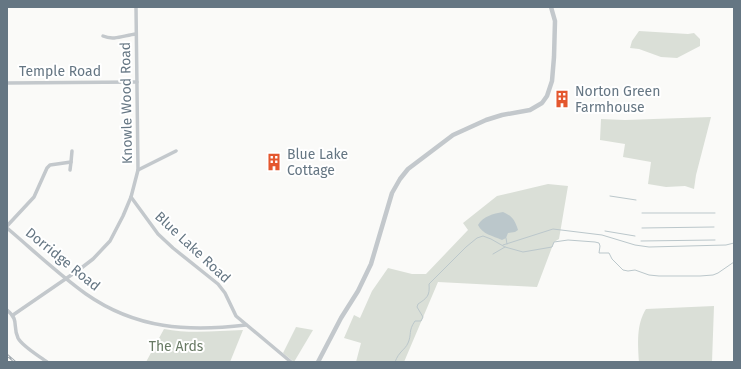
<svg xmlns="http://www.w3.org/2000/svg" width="741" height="369" viewBox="0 0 741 369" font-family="'Fira Sans',sans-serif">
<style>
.green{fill:#dadfd7}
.water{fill:#bbc7cb}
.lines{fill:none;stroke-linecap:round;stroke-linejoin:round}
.stream{stroke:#bbc7cb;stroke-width:1}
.minor{stroke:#c3c8cc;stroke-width:3.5}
.tertiary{stroke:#c3c8cc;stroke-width:4.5}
.rail-casing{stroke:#a2aab0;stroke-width:2.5}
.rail{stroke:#fff;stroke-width:1;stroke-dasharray:3;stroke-linecap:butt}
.labels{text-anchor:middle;stroke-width:4;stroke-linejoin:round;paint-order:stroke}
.street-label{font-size:14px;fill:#657683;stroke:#fff}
.poi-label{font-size:14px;fill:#657683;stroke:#fff;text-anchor:start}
.park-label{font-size:14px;fill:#687a64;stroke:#fff}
</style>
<rect width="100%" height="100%" fill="#fafaf8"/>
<g class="green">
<polygon points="639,31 688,34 694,33 700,39 700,46 677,58 661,57 639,49 630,48 632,41"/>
<polygon points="711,117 696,175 694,189 685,186 666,187 648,184 651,162 623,157 625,144 600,140 601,119 625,120"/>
<polygon points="548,184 568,186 559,239 554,242 537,287 438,282 404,362 356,362 361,343 344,338 354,315 360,318 372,291 388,268 412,274 426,274 468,230 463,223 497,196"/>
<path d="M 714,306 L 712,362 L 639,362 C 638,344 636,325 646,309 Z"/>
<polygon points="296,327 313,330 294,362 283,353"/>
<path d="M 164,329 C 189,334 217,331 243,330 L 230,362 L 146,362 Z"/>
</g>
<path class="water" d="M 503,212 C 512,216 515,220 518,230 L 515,232 L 508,233 L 506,238 L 502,240 C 493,236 482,234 478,225 C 483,216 493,214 503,212 Z"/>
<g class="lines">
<g class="stream">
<polyline points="610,196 636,200"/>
<polyline points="642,213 715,213"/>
<polyline points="642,228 714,227"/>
<polyline points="605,231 635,236"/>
<polyline points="506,238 507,244"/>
<polyline points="641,241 715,240"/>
<polyline points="503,245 553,229 602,235 635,245 649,247 726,245 734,243"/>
<polyline points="493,254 505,247"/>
<path d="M 395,362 C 399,351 405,350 408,343 C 412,334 408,331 415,321 L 421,321 L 423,317 L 417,307 L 418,304 C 427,298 430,296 429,284 L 466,247 L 477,238 L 483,236 L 491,239 L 505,247 L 523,252 L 552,247 L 554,242 L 568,240 L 595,242 L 599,243 L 600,246 L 599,253 L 609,253 L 612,259 L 623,270 L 628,271 L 635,270 L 649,275 L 659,276 L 700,276 L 713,275 L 718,273 L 734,262"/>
</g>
<g class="minor">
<path d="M 103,36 C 114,41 125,35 136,34"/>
<polyline points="7,83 137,82"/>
<polyline points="70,170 71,162"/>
<polyline points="138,170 176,151"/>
<polyline points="131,197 158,234 173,248 218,284 225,293 236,316 291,362"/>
<polyline points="7,226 34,197 47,168 50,165 71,162 72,151"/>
<path d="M 7,228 C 33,250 58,274 86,294 C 136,329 188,332 246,325"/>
<path d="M 7,310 C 20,321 12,325 18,338 C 22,346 39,356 47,362"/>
<polyline points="13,315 80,269 93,259 110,241 123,216 131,197 138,170 136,7"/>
</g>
<polyline class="tertiary" points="318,362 341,318 358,291 371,264 392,193 400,179 408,169 453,135 486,120 502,115 530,110 542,103 547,96 552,81 554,57 555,21 551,7"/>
<g class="rail-casing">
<polyline id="rail" points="7,355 15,362"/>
</g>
<use href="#rail" class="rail"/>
</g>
<defs>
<g id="building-bare" transform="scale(1.38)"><path d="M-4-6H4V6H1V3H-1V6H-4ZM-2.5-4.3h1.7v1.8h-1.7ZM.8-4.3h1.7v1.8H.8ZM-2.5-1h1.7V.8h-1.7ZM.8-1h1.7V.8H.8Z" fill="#e4572e" stroke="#fff" stroke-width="2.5" paint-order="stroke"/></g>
</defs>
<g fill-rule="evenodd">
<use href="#building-bare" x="562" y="99"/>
<use href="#building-bare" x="274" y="162"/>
</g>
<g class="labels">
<g class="street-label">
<text x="60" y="76">Temple Road</text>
<text transform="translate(126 103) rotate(-91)" y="5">Knowle Wood Road</text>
<text transform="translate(193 247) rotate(43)" y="5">Blue Lake Road</text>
<text transform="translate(63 259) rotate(39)" y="5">Dorridge Road</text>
</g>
<g class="poi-label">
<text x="575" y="96">Norton Green<tspan x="575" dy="16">Farmhouse</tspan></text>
<text x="287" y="159">Blue Lake<tspan x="287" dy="16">Cottage</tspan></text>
</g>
<g class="park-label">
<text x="176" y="351">The Ards</text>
</g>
</g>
<rect width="741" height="369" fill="none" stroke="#657683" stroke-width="16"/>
</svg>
